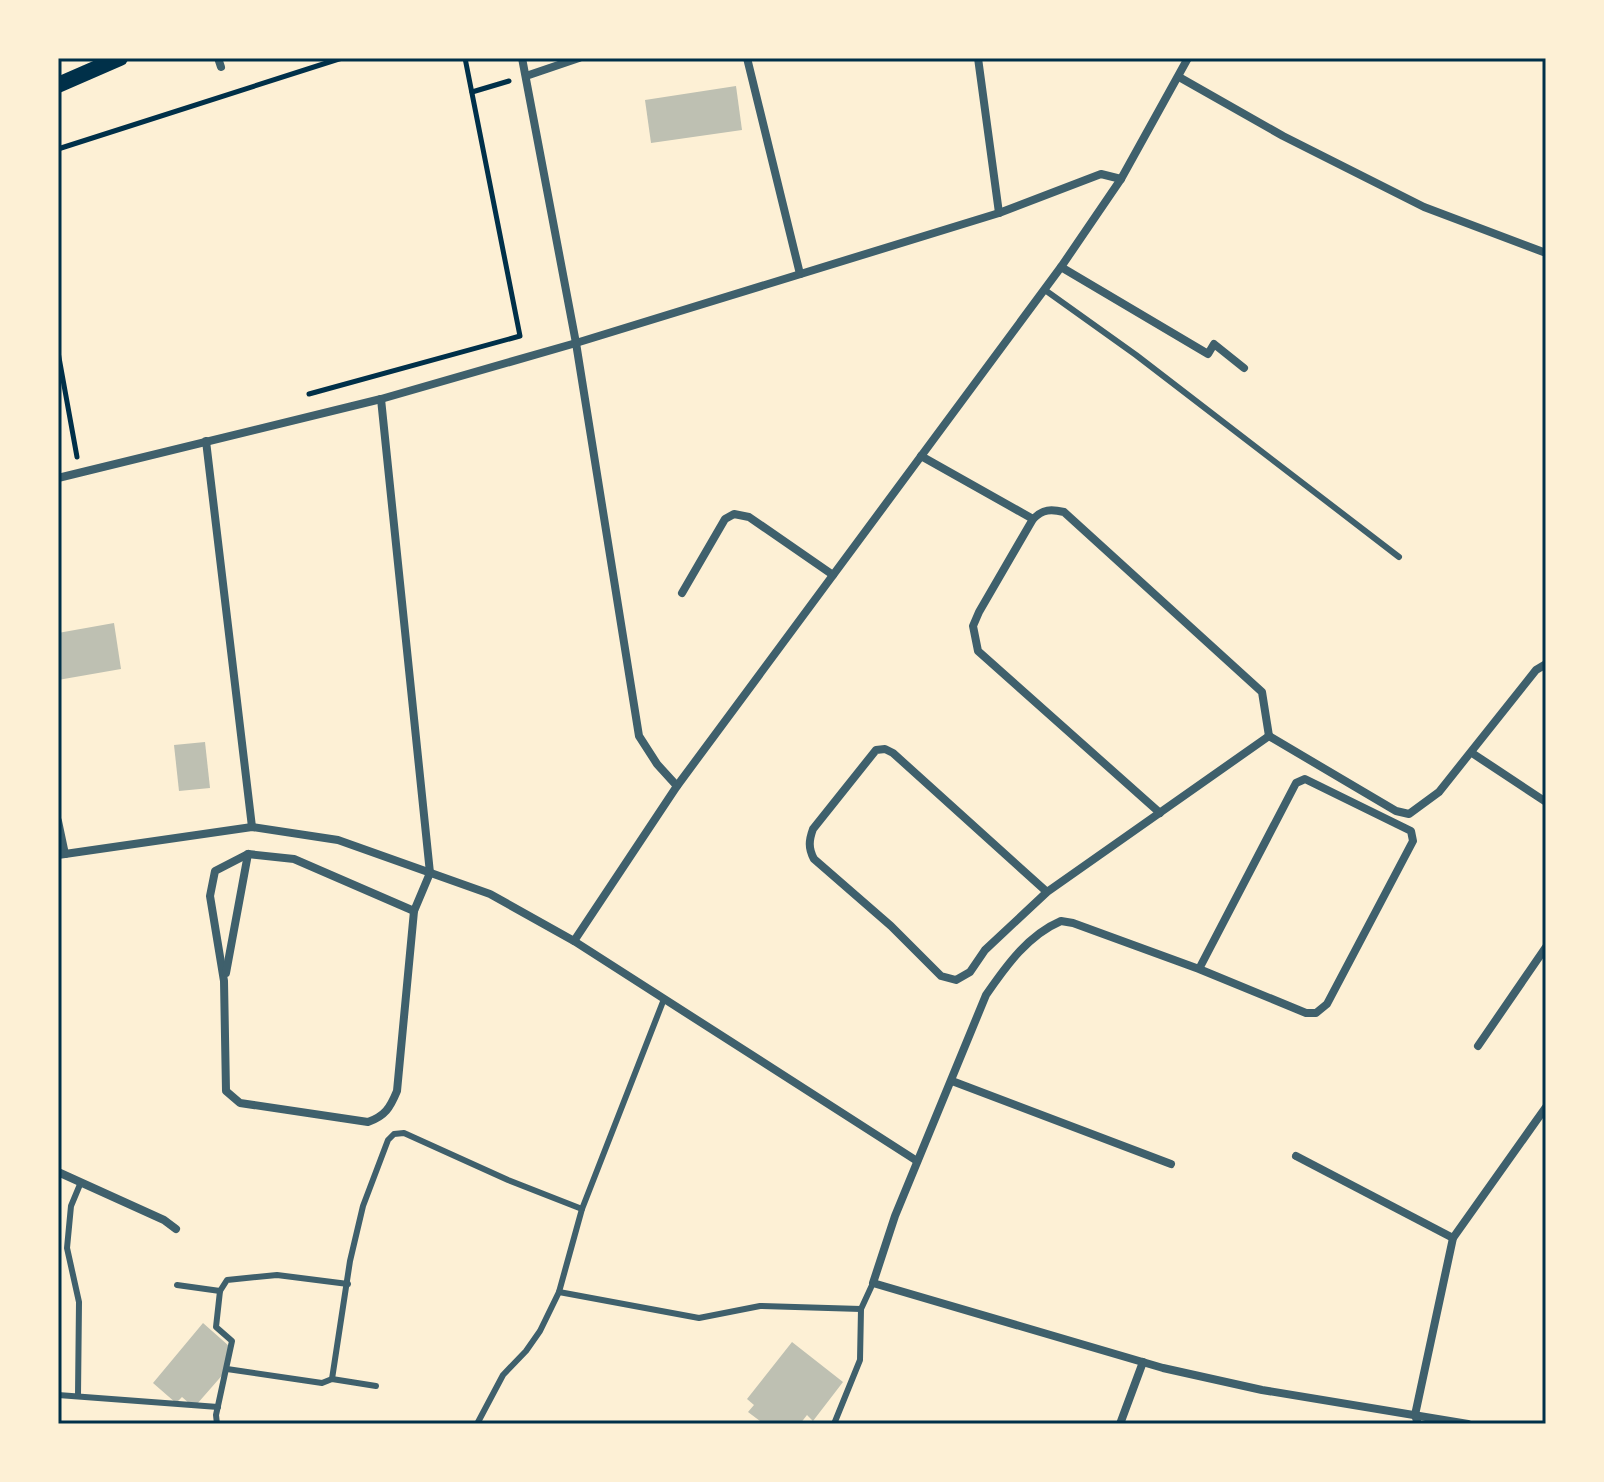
<svg xmlns="http://www.w3.org/2000/svg" width="1604" height="1482" viewBox="0 0 1604 1482" font-family="Karla,sans-serif">
<style>
.building{fill:#bec0b2}
.lines{fill:none;stroke-linecap:round;stroke-linejoin:round}
.path{stroke:#003049;stroke-width:5}
.service{stroke:#3f606c;stroke-width:6}
.minor{stroke:#3f606c;stroke-width:8}
.secondary{stroke:#003049;stroke-width:16}
.neatline{fill:none;stroke:#003049;stroke-width:3}
</style>
<rect width="100%" height="100%" fill="#fdf0d5"/>
<g class="building">
<polygon points="736,86 742,130 651,143 645,100"/>
<polygon points="114,623 121,669 58,680 58,633"/>
<polygon points="205,742 210,788 179,791 174,745"/>
<polygon points="203,1323 229,1346 225,1372 197,1404 190,1404 182,1397 176,1403 153,1383"/>
<polygon points="792,1342 843,1382 813,1421 807,1415 800,1424 758,1424 760,1421 748,1412 754,1405 747,1399"/>
</g>
<g class="lines">
<g class="path">
<polyline points="472,92 509,81"/>
<polyline points="58,149 342,58"/>
<polyline points="58,352 77,457"/>
<polyline points="309,394 520,336 465,58"/>
</g>
<g class="service">
<polyline points="1045,290 1136,355 1399,557"/>
<polyline points="177,1285 220,1291"/>
<polyline points="559,1292 699,1318 760,1306 861,1309"/>
<polyline points="227,1369 322,1383 332,1379 376,1386"/>
<polyline points="332,1379 350,1261 363,1206 388,1140 394,1134 404,1133 508,1180 582,1209"/>
<polyline points="58,1395 218,1407"/>
<polyline points="78,1395 79,1302 67,1248 71,1206 81,1182"/>
<polyline points="217,1424 216,1415 232,1341 216,1327 220,1291 227,1280 277,1275 348,1284"/>
<polyline points="477,1424 503,1375 526,1351 540,1331 559,1292 582,1209 664,999"/>
<polyline points="834,1424 860,1360 861,1309 873,1283"/>
</g>
<g class="minor">
<polyline points="218,58 221,67"/>
<polyline points="522,58 576,343 639,736 657,764 677,786"/>
<polyline points="747,58 800,274"/>
<polyline points="978,58 999,213"/>
<polyline points="526,76 579,58"/>
<polyline points="1179,77 1283,136 1424,207 1546,253"/>
<polyline points="1061,267 1208,354 1214,344 1244,368"/>
<polyline points="206,441 252,827"/>
<path d="M 921,456 L 1033,519 C 1043,509 1051,509 1064,512 L 1262,692 L 1269,736"/>
<polyline points="58,478 381,399 576,343 999,213 1101,174 1121,179"/>
<polyline points="1033,519 979,612 973,626 978,651 1160,813"/>
<polyline points="682,593 725,519 734,514 749,517 833,575"/>
<polyline points="1269,736 1396,811 1409,814 1439,792 1536,670 1546,664"/>
<polyline points="1472,753 1546,802"/>
<polyline points="58,821 65,854"/>
<path d="M 248,854 L 215,871 L 210,896 L 224,981 L 226,1091 L 240,1103 L 368,1122 C 385,1116 390,1108 397,1091 L 414,911 L 430,873 L 381,399"/>
<polyline points="58,855 252,827 338,840 490,894 574,941 917,1161"/>
<path d="M 1047,892 L 893,753 L 885,749 L 876,750 L 813,829 C 809,840 808,848 814,859 L 891,926 L 941,976 L 956,980 L 970,972 L 985,950 L 1047,892 L 1269,736"/>
<polyline points="574,941 677,786 1061,267 1121,179 1188,58"/>
<path d="M 1199,969 L 1296,783 L 1305,779 L 1411,831 L 1413,841 L 1327,1004 L 1316,1013 L 1306,1013 L 1199,969 L 1073,923 L 1061,921 C 1028,935 1006,966 986,995 L 895,1216 L 873,1283 L 1163,1368 L 1262,1390 L 1468,1424"/>
<polyline points="226,973 248,854 294,859 414,911"/>
<polyline points="1478,1046 1546,947"/>
<polyline points="952,1081 1171,1164"/>
<polyline points="1296,1156 1453,1238"/>
<polyline points="58,1172 164,1220 176,1229"/>
<polyline points="1120,1424 1143,1362"/>
<polyline points="1418,1424 1415,1415 1453,1238 1546,1107"/>
</g>
<polyline class="secondary" points="58,85 120,58"/>
</g>
<rect width="1604" height="1482" fill="none" stroke="#fdf0d5" stroke-width="120"/>
<rect x="60" y="60" width="1484" height="1362" class="neatline"/>
</svg>
